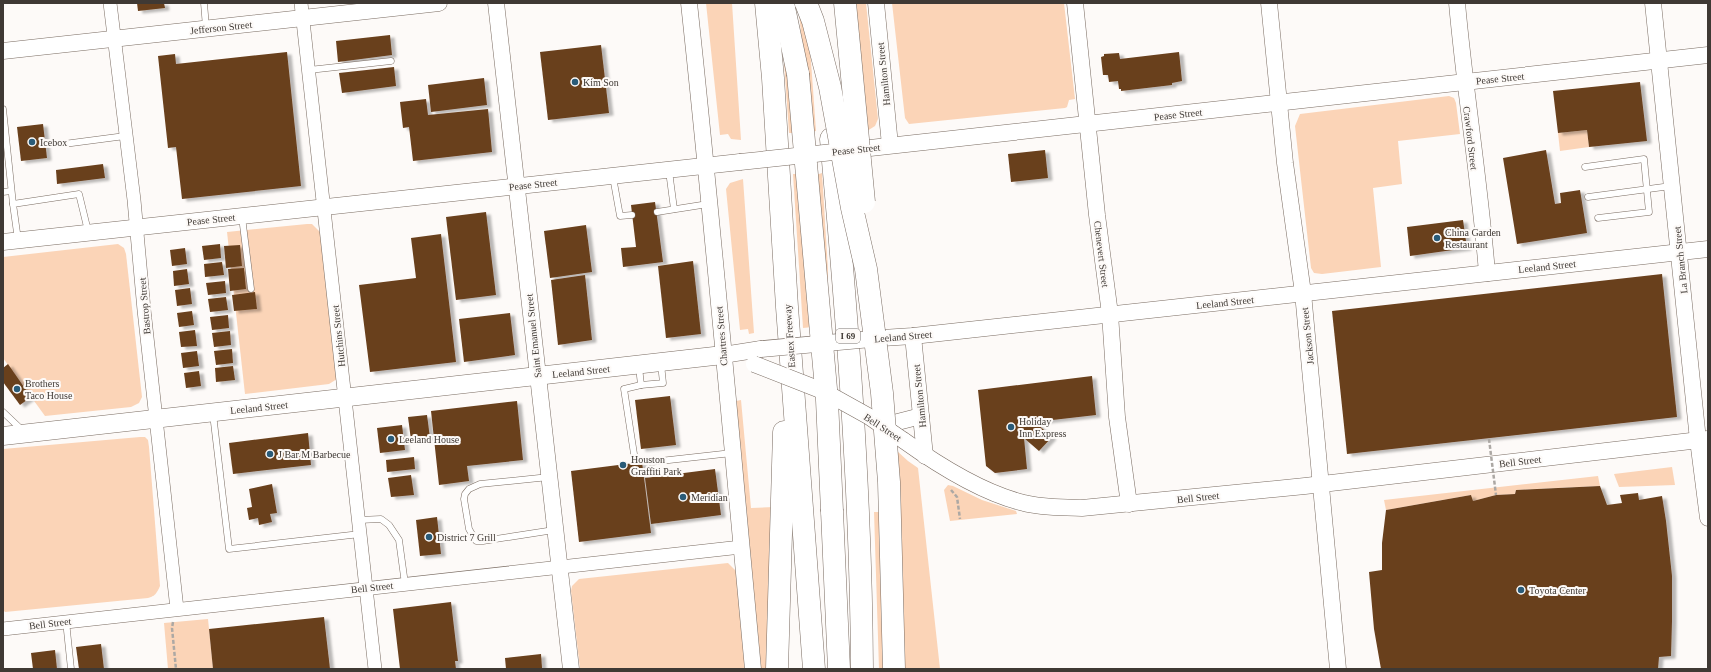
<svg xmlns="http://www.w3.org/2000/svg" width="1711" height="672" viewBox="0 0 1711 672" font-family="'Times New Roman',serif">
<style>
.green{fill:#fbd4b7}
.building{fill:#693f1c;filter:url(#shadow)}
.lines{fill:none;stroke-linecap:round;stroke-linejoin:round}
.service-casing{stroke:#7a6c62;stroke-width:7}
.minor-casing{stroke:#7a6c62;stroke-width:14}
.tertiary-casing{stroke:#7a6c62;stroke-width:17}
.secondary-casing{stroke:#7a6c62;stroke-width:19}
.motorway-casing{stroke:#7a6c62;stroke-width:23}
.path{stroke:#aca8a4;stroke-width:2.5;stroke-dasharray:4 2;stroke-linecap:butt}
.service{stroke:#fff;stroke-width:6}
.minor{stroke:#fff;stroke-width:13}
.tertiary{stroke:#fff;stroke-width:16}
.secondary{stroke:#fff;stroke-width:18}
.motorway{stroke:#fff;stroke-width:22}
.tertiary-bridge-casing{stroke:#7a6c62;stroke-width:17;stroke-linecap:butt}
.motorway-bridge-casing{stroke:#7a6c62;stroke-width:23;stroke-linecap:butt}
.path-bridge{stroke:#aca8a4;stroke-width:2.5;stroke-dasharray:4 2;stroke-linecap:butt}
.tertiary-bridge{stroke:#fff;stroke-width:16}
.motorway-bridge{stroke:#fff;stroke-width:22}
.poi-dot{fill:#295b78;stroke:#fdfaf8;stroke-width:1.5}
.labels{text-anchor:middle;stroke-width:4;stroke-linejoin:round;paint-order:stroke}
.shield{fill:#fdfaf8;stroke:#78736f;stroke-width:1}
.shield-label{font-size:9px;font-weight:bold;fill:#3f3934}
.street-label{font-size:10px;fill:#3f3934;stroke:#fdfaf8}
.poi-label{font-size:10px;fill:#3f3934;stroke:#fdfaf8;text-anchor:start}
</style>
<defs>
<filter id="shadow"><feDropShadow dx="4.5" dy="2.5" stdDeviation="1" flood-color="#0004"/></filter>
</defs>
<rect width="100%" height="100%" fill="#fdfaf8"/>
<g class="green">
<polygon points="706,3 732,3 741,140 731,139 728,134 720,135"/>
<polygon points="798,3 809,34 816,131 811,132"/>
<polygon points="854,3 866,3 878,119 875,126 867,131"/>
<polygon points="892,3 1064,3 1075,99 1069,100 1067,107 1065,108 909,124 905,118"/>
<polygon points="783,47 796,133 789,133"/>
<polygon points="1449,96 1454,98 1456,103 1460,134 1398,141 1402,184 1373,188 1381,267 1322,274 1314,273 1311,268 1295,126 1300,114"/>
<polygon points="1587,130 1589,147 1560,151 1558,133"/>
<polygon points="822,173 828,270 826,309 816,175"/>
<polygon points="793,174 800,174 813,327 803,328"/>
<polygon points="743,179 754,333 749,334 748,329 740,330 726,189 730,183"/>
<polygon points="307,224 312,224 320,232 337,379 329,384 245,394 227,232"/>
<polygon points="118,244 124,248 126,254 142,397 139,403 131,407 45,416 3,358 3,257"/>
<polygon points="741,400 751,508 774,507 771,669 761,669 736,401"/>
<path d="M 140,437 L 145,437 L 148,440 L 149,447 L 160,586 C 157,593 155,596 148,598 L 5,612 L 3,610 L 3,449 Z"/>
<polygon points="897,451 908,461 918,468 940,669 903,669"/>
<polygon points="1672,467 1675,485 1619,487 1614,474"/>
<polygon points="1598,476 1600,486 1516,490 1515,494 1496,495 1473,501 1471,495 1386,510 1384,500"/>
<polygon points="948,485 953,486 982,500 1016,511 1017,514 950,521 944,490"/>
<polygon points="874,512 885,512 889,669 879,669"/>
<polygon points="728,563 736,571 738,578 748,669 580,669 571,591 572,586 579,579"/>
<polygon points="208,619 213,669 168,669 164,623"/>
</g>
<g class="building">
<polygon points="137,3 164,3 165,8 138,11"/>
<polygon points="390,35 392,55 338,62 336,41"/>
<polygon points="601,45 609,113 548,120 540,52"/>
<polygon points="287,52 301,186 182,199 176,147 168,148 158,56 175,54 176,64"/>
<polygon points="1179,52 1182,81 1172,83 1172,85 1121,91 1121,89 1119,89 1118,81 1109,82 1108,75 1103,75 1101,57 1104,56 1104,54 1119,53 1120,59"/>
<polygon points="394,67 396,86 342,93 339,73"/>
<polygon points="484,78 487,105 431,112 428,85"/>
<polygon points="1640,82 1647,141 1589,147 1587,130 1558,133 1553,91"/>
<polygon points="426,99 428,115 488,109 492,152 413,161 409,127 403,128 400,102"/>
<polygon points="43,124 47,158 21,161 17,127"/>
<polygon points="1045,150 1048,178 1011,182 1008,154"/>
<polygon points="1546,150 1555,204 1561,203 1560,193 1580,190 1587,233 1517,244 1503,158"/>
<polygon points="103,164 105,178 57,184 56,170"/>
<polygon points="655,202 663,262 623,267 621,248 636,247 631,205"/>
<polygon points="486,212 496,295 456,300 446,217"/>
<polygon points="1463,220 1467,248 1410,256 1407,227"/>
<polygon points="586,225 592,272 550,278 544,231"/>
<polygon points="441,234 456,362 370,372 359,285 416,278 411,238"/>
<polygon points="220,244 221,258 204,260 202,246"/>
<polygon points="240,245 242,266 226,268 224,246"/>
<polygon points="185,248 187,264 172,266 170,250"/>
<polygon points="693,261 701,334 666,338 658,266"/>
<polygon points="222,262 224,275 205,277 204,264"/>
<polygon points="244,268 246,289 230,291 228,269"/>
<polygon points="187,269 189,284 174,286 173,271"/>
<polygon points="1662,274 1677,417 1347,454 1332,311"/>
<polygon points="585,275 592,340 558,345 551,280"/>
<polygon points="225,281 226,293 208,295 206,283"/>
<polygon points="190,288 192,304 177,306 175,290"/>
<polygon points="255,292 257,309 234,311 232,295"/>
<polygon points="226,297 228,310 210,312 208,299"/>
<polygon points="192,311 194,325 179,327 177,313"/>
<polygon points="510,313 515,355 464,362 459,319"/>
<polygon points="228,315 229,328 212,330 210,317"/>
<polygon points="195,330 197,346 181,347 179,332"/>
<polygon points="230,331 231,345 214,347 212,333"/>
<polygon points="232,349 233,363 216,365 214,351"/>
<polygon points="197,351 199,366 183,368 181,353"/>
<polygon points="8,364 31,397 20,405 3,382 3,368"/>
<polygon points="233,366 235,380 216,382 215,368"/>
<polygon points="199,371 201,386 186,388 184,373"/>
<polygon points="1092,376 1096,415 1035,422 1052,437 1039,451 1024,438 1027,469 995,473 986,466 978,390"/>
<polygon points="670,396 676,445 641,449 635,400"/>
<polygon points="517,401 523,460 467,466 469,481 439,485 431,411"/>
<polygon points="427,415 430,438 411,440 408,417"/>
<polygon points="402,425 405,450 380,453 377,428"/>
<polygon points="308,433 311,465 233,474 229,443"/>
<polygon points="414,457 415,469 387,472 386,460"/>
<polygon points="642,462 651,533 579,542 571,471"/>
<polygon points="715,469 721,515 651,524 645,478"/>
<polygon points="411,475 414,495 391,497 388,478"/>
<polygon points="272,484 277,513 270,514 272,522 259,525 258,518 249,520 247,508 252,507 249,489"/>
<polygon points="1600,486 1607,505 1622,503 1620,495 1638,493 1639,500 1662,496 1666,521 1672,576 1672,621 1671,656 1659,657 1658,669 1381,669 1374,629 1369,572 1382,570 1382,543 1386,510 1471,495 1473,501 1496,495 1515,494 1516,490"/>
<polygon points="437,517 441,554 420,556 416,520"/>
<polygon points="451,602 458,661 455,661 456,669 400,669 393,609"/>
<polygon points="324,617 330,669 213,669 209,629"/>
<polygon points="101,644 104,669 79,669 76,647"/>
<polygon points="55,650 57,669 33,669 31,653"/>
<polygon points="541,654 542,668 506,669 505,658"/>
</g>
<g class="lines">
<g class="service-casing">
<g id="service">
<polyline points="204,3 206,27"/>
<polyline points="309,70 391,61"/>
<polyline points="3,109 13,204"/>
<polyline points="64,144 125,136"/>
<polyline points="1585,167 1644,159 1649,212 1598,218"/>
<polyline points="669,171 674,209"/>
<polyline points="613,177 620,216 632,215"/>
<polyline points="3,192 11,191"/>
<polyline points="1588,197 1671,186"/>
<polyline points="657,212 708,204"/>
<polyline points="242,217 251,289"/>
<polyline points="18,240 13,204 79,194 88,231"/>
<polyline points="639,367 641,385 663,383 661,364"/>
<polyline points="3,412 22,430"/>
<polyline points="213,414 229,549 360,534"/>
<polyline points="634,454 624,389 641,385"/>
<polyline points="651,462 732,453"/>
<polyline points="549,477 480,484 469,489 465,494 464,499 469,529 476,541 483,541 554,530"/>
<polyline points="359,520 381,519 389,525 399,540 405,584"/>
<polyline points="66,621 71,669"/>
</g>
</g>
<g class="minor-casing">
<g id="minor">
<polyline points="110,3 134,200 144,310 177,609"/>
<polyline points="301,3 375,669"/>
<polyline points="3,629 741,547"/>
</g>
</g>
<g class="tertiary-casing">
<g id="tertiary">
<polyline points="496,3 571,669"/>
<path d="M 689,3 C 713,225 732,447 753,669"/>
<polyline points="876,3 890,145"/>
<polyline points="1075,3 1097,215 1110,314 1117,417 1129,504"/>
<polyline points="1269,3 1285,163 1303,293 1338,669"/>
<path d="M 1457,3 C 1465,93 1480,183 1487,273"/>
<polyline points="1653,3 1698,440 1708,518"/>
<polyline points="3,51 439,3"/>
<polyline points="861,149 1708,55"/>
<polyline points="3,242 740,162"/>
<polyline points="913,336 925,456"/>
<polyline points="882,338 913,336 1708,249"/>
<polyline points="723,355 761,349"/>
<polyline points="882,426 921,416"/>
<path d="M 903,440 C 938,465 982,493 1024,503 C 1043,508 1063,507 1082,508 L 1305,486 L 1708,439"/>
</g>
</g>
<g class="secondary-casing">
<polyline id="secondary" points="3,436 723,355"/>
</g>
<g class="motorway-casing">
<g id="motorway">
<polyline points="766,3 773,78 787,307 814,669"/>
<polyline points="783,3 798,74"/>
<path d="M 831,139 C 847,315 861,492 862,669"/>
<polyline points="832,511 839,669"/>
<polyline points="777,669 784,432"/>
</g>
</g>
<g class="path">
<polyline points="951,490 957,497 960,519"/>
<polyline points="173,622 172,628 176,669"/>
</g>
<use href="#service" class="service"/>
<use href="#minor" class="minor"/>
<use href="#tertiary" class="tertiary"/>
<use href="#secondary" class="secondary"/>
<use href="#motorway" class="motorway"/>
<g class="tertiary-bridge-casing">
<g id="tertiary-bridge">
<polyline points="740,162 852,150"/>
<polyline points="761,349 882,338"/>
<polyline points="754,364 823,391 868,416 903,440"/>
</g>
</g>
<g class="motorway-bridge-casing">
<g id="motorway-bridge">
<polyline points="806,3 813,21 830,87 852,208 866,269 882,393 889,482 894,669"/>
<polyline points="845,3 864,202"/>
<polyline points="798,74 827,400 832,511"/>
</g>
</g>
<polyline class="path-bridge" points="1489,439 1496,495"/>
<use href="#tertiary-bridge" class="tertiary-bridge"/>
<use href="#motorway-bridge" class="motorway-bridge"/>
</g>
<g class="poi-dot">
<circle cx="575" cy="82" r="4"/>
<circle cx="32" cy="142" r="4"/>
<circle cx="1437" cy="238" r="4"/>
<circle cx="17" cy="389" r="4"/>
<circle cx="1011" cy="427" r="4"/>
<circle cx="391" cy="439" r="4"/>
<circle cx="270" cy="454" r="4"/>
<circle cx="623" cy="465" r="4"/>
<circle cx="683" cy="497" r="4"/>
<circle cx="429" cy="537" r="4"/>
<circle cx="1521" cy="590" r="4"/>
</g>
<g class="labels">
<rect class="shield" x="836" y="329" width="24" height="14" rx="3"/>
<g class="shield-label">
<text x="848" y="339">I 69</text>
</g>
<g class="street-label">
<text transform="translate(221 27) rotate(-6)" y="4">Jefferson Street</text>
<text transform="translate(883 74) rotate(-96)" y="4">Hamilton Street</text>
<text transform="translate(1500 78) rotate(-6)" y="4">Pease Street</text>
<text transform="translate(1178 114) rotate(-6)" y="4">Pease Street</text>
<text transform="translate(1471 138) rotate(83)" y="4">Crawford Street</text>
<text transform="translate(856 149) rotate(-6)" y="4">Pease Street</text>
<text transform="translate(533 184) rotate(-6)" y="4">Pease Street</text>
<text transform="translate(211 219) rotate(-6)" y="4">Pease Street</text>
<text transform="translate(1102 254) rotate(83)" y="4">Chenevert Street</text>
<text transform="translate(1680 260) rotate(-96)" y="4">La Branch Street</text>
<text transform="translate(1547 266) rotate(-6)" y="4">Leeland Street</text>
<text transform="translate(1225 302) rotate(-6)" y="4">Leeland Street</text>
<text transform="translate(144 306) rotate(-95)" y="4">Bastrop Street</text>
<text transform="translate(338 336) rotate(-96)" y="4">Hutchins Street</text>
<text transform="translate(533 336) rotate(-96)" y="4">Saint Emanuel Street</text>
<text transform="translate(721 336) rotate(-95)" y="4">Chartres Street</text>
<text transform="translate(789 336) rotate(-94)" y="4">Eastex Freeway</text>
<text transform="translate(903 336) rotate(-5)" y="4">Leeland Street</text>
<text transform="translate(1307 336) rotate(-96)" y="4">Jackson Street</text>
<text transform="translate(581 371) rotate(-6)" y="4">Leeland Street</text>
<text transform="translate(919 396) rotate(-96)" y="4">Hamilton Street</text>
<text transform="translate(259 407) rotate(-6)" y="4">Leeland Street</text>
<text transform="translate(883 427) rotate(33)" y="4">Bell Street</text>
<text transform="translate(1520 461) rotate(-7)" y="4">Bell Street</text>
<text transform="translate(1198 497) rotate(-6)" y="4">Bell Street</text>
<text transform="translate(372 587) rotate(-6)" y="4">Bell Street</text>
<text transform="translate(50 623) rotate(-7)" y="4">Bell Street</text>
</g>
<g class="poi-label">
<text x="583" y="86">Kim Son</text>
<text x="40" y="146">Icebox</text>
<text x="1445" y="236">China Garden<tspan x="1445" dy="12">Restaurant</tspan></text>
<text x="25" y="387">Brothers<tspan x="25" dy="12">Taco House</tspan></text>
<text x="1019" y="425">Holiday<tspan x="1019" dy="12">Inn Express</tspan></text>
<text x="399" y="443">Leeland House</text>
<text x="278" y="458">J Bar M Barbecue</text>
<text x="631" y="463">Houston<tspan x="631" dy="12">Graffiti Park</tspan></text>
<text x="691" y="501">Meridian</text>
<text x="437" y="541">District 7 Grill</text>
<text x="1529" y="594">Toyota Center</text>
</g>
</g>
<rect width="1711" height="672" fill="none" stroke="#3f3934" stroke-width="8"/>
</svg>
